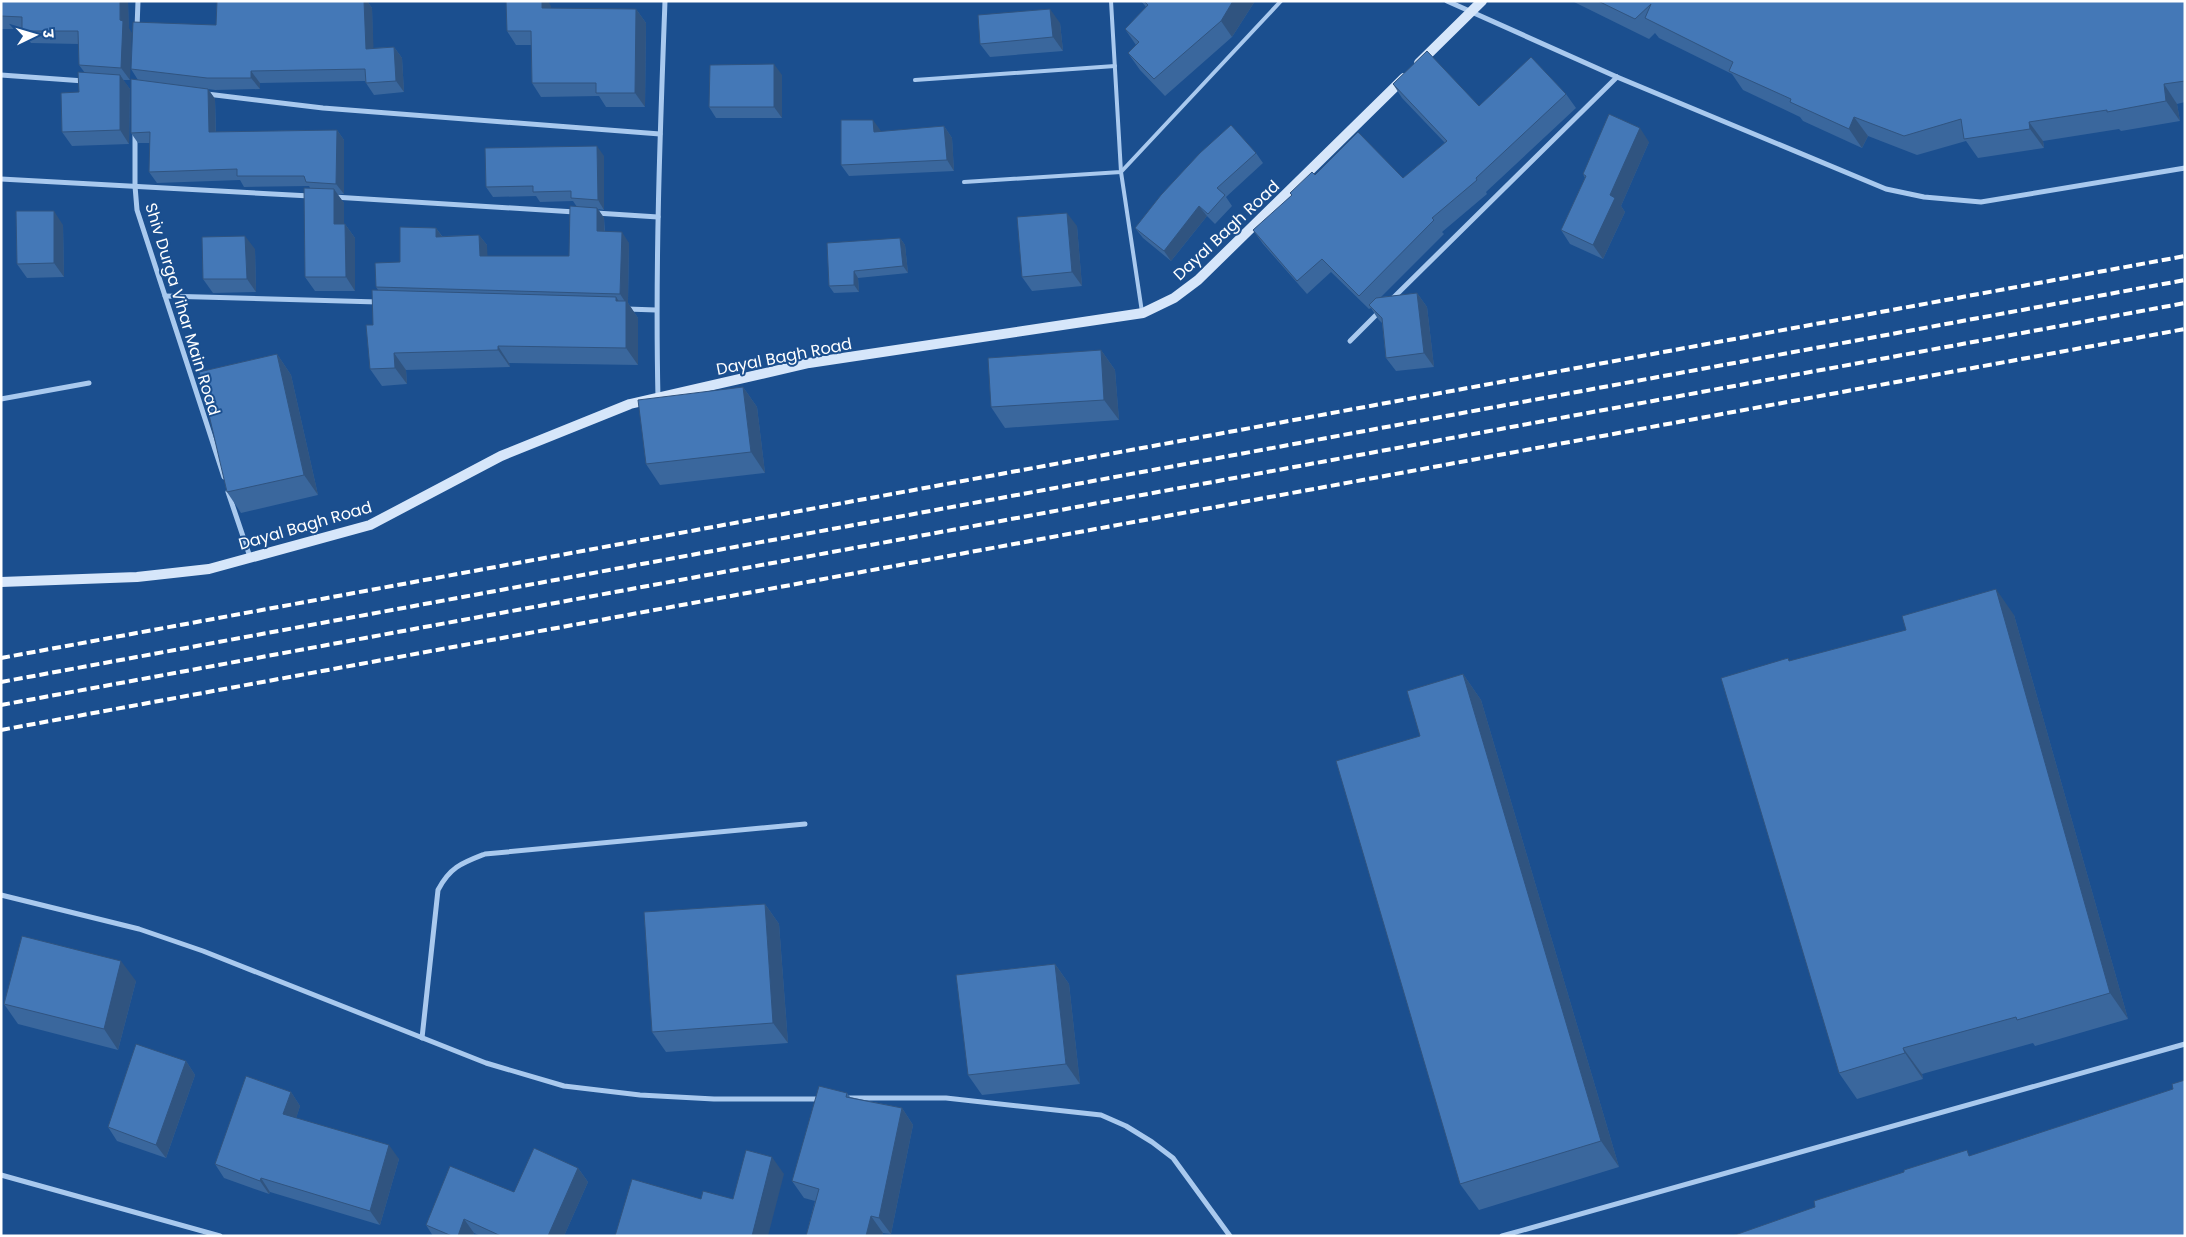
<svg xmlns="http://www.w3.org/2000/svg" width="2186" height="1237" viewBox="0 0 2186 1237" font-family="Poppins,'Noto Sans Devanagari',sans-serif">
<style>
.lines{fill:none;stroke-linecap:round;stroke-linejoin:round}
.lane{stroke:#a9c9ee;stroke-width:4}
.street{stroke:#a9c9ee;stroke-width:5}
.secondary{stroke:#d6e6fa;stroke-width:10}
.rail{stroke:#fff;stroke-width:4;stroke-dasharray:9 4;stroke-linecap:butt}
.wall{fill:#3a679d}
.shaded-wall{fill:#305480}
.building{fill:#4478b7;stroke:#305480}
.labels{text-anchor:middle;stroke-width:4;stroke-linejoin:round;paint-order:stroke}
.street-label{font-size:16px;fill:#fff;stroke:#1b4f8f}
</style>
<rect width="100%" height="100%" fill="#1b4f8f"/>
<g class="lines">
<g class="lane">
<polyline points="1111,1 1121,172 1142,312"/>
<polyline points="915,80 1115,66"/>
<polyline points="964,182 1121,172 1281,1"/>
</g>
<g class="street">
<polyline points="1447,1 1617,77 1886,189 1924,197 1981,202 2185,168"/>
<polyline points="137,28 138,1"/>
<polyline points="1,75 84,81"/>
<polyline points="207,94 323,108 660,134"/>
<polyline points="135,132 135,186 137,210 224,477"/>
<polyline points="1,179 310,196"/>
<polyline points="334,197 575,212"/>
<polyline points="596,213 658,217"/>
<polyline points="165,296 378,302"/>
<polyline points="1391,300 1617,77"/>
<polyline points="627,309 656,310"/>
<polyline points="1350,341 1380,311"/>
<path d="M 658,398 C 655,265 660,134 665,1"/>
<polyline points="1,399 89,383"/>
<polyline points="228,492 250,557"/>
<polyline points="1,895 139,929 203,951 486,1063 564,1086 640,1095 714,1099 820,1099"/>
<path d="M 422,1038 L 438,890 C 450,867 462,863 485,854 L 805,824"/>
<polyline points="849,1098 946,1098 1101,1115 1126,1126 1152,1142 1173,1158 1230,1236"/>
<polyline points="1,1175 220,1236"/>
<polyline points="1502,1236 2185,1044"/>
</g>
<g class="secondary">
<polyline points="1419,63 1482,1"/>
<polyline points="1,582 137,577 209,569 370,525 501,456 630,404 809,363 1143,313 1174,298 1198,280 1404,78"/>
</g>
<g class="rail">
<polyline points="1,658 2185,256"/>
<polyline points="1,682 2185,280"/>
<polyline points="1,705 2185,303"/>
<polyline points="1,730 2185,329"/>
</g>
</g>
<g class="wall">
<polygon points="1,1 128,1 130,80 123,80 130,89 129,144 72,146 62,132 79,92 85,73 79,65 79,44 31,43 22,31 22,29 1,29"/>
<polygon points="364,1 367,1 372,8 373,48 394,47 402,58 404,92 374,95 366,83 365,81 260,83 260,89 215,90 208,89 215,99 216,132 337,130 344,140 344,194 337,194 344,203 344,224 345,224 355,238 355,291 315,291 305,277 310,188 309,186 244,187 240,180 157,183 149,172 150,143 138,143 131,133 138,80 131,69 216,25"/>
<polygon points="1141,1 1255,1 1232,37 1165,96 1140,70 1128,53 1136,45 1125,29 1146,7"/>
<polygon points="1572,1 2185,1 2185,102 2177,104 2180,121 2121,131 2119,129 2043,141 2044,148 1978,158 1966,141 1917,155 1868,136 1862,148 1803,121 1800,117 1743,90 1732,74 1659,38 1655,33 1649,39"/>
<polygon points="551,6 551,9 636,9 646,23 645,107 606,107 599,96 541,97 532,83 531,45 516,45 507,31"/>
<polygon points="1060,23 1063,51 990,57 980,44"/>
<polygon points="782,75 782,118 716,118 709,107"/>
<polygon points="1393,84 1479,106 1566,94 1576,108 1486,192 1487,194 1442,232 1444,234 1381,297 1417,293 1427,307 1434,367 1396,371 1386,358 1382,323 1378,319 1371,308 1369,309 1331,272 1307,294 1263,244 1253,230 1292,196 1290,193 1315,175 1403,178 1445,143 1402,98"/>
<polygon points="944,126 952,138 954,171 849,176 841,165 881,131 881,132"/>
<polygon points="1649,142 1621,206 1625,212 1603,259 1570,244 1561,230 1585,178 1583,174"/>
<polygon points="1256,153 1263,163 1226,197 1232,206 1215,224 1207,216 1171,261 1143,238 1135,228"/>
<polygon points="604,156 604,210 598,209 604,218 605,232 629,243 628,303 638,318 638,365 509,363 510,367 406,370 407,384 382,386 370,369 373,325 378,290 376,287 400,262 436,228 442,236 479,235 487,245 487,256 569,256 577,207 573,201 540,202 536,196 493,197 486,187"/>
<polygon points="63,225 64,277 27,278 17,264"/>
<polygon points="1077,226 1082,286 1032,291 1022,277"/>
<polygon points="900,238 905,245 908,273 858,278 859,292 834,293 829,286"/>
<polygon points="255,249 256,292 213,293 203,279"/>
<polygon points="1101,350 1115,370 1119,420 1005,428 991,407"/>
<polygon points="277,354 291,375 318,495 241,513 227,492"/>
<polygon points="743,387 757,407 765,473 660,485 646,464"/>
<polygon points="2014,615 2128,1019 2035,1046 2033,1043 1922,1074 1923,1079 1857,1099 1839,1073 1788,658 1789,661"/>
<polygon points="1463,674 1481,700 1619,1167 1479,1210 1460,1184"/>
<polygon points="765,904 779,924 788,1043 666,1052 652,1032"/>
<polygon points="1055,964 1069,984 1080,1084 982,1095 968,1075"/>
<polygon points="136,981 118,1050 18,1024 4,1004"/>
<polygon points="186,1061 195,1075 166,1158 117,1141 108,1127"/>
<polygon points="291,1092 300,1106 296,1118 399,1159 380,1225 270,1192 269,1194 224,1178 215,1164"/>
<polygon points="847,1093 850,1097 902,1108 913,1125 891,1234 883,1233 882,1236 806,1236 815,1201 804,1198 792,1181"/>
<polygon points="578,1168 588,1182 564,1236 481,1236 474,1233 473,1236 433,1236 426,1225"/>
</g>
<g class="shaded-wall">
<polygon points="120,1 128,1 129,28 132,33 130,80 121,68"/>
<polygon points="364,1 367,1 372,8 374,60 366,49"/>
<polygon points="542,1 548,1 551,6 551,22 542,8"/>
<polygon points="1233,1 1255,1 1232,37 1221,21"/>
<polygon points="636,9 646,23 645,107 635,93"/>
<polygon points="1050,9 1060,23 1063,51 1053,37"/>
<polygon points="394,47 402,58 404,92 396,81"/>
<polygon points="774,64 782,75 782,118 774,107"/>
<polygon points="251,71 260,83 260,89 251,78"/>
<polygon points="120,75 130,89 129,144 120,130"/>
<polygon points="2164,84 2177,104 2180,121 2166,101"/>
<polygon points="208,89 215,99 216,143 209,132"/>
<polygon points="1854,117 1868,136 1862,148 1849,129"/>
<polygon points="873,120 881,131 882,144 874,132"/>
<polygon points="2029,122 2043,141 2044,148 2030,129"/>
<polygon points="944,126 952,138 954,171 947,160"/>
<polygon points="1640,128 1649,142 1621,206 1625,212 1603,259 1593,245 1610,195"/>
<polygon points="337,130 344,140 344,194 336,184"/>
<polygon points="597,146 604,156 604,210 598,200"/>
<polygon points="334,189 344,203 344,238 334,224"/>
<polygon points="1199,206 1207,216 1171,261 1164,251"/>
<polygon points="597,208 604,218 605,242 597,231"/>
<polygon points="54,211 63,225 64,277 54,263"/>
<polygon points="1067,213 1077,226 1082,286 1072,272"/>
<polygon points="345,224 355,238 355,291 346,277"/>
<polygon points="436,228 443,238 436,237"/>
<polygon points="622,232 629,243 628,303 638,318 638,365 626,348 616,301 616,297 626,312 626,303 620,294"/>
<polygon points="479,235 487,245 488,266 480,256"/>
<polygon points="245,236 255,249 256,292 247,279"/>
<polygon points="900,238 905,245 908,273 903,266"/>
<polygon points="854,271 858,278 859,292 854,285"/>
<polygon points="1417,293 1427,307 1434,367 1424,353"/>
<polygon points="498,346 509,363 510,367 498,350"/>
<polygon points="1101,350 1115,370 1119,420 1104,400"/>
<polygon points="394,353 406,370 407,384 395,368"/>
<polygon points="277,354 291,375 318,495 304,475"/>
<polygon points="743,387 757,407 765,473 751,452"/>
<polygon points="1996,589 2014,615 2128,1019 2110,993"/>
<polygon points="1463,674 1481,700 1619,1167 1601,1141"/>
<polygon points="765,904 779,924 788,1043 773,1023"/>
<polygon points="121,961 136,981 118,1050 104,1029"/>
<polygon points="1055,964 1069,984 1080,1084 1066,1064"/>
<polygon points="1903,1048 1922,1074 1923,1079 1905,1053"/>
<polygon points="186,1061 195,1075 166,1158 156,1145"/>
<polygon points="291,1092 300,1106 293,1128 283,1114"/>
<polygon points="902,1108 913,1125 891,1234 879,1218"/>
<polygon points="389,1145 399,1159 380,1225 370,1211"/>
<polygon points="772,1157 784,1174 768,1236 752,1236"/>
<polygon points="578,1168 588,1182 564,1236 548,1236"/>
<polygon points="261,1178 270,1192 269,1194 260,1181"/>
<polygon points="871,1216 883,1233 882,1236 866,1236"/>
<polygon points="464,1219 474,1233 473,1236 458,1236"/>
</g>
<g class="building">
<polygon points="1,1 120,1 120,20 123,21 121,68 79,65 78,31 22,31 22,17 1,16"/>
<polygon points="217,1 364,1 366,49 394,47 396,81 366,83 365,69 251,71 251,78 207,78 131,69 133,22 216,25"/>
<polygon points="506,1 542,1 542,8 636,9 635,93 596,93 596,83 532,83 531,31 507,31"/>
<polygon points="1144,1 1233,1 1221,21 1154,79 1128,53 1139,42 1125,29 1148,5"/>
<polygon points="1598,1 2185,1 2185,81 2164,84 2166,101 2107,112 2107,110 2029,122 2030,129 1964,139 1961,119 1904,136 1854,117 1849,129 1790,102 1791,99 1729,71 1733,62 1645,18 1651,4 1635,19"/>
<polygon points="1050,9 1053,37 980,44 978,15"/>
<polygon points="1427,51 1479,106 1531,57 1566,94 1476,178 1477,180 1432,218 1434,220 1359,296 1322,259 1297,281 1253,230 1292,195 1290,193 1312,172 1315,175 1358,132 1403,178 1447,141 1393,84"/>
<polygon points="774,64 774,107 709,107 710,65"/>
<polygon points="78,72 120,75 120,130 62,132 61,93 79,92"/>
<polygon points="131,79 208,89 209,132 337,130 336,184 306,182 304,176 237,176 237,169 149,172 150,132 131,133"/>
<polygon points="1609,114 1640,128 1610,195 1615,198 1593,245 1561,230 1586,176 1583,174"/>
<polygon points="841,120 873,120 874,132 944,126 947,160 841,165"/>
<polygon points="1231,125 1256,153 1217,188 1225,195 1208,214 1199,206 1164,251 1135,228 1161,195 1200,153"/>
<polygon points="597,146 598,200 571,198 571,191 533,192 533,186 486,187 485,148"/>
<polygon points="304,188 334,189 334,224 345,224 346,277 305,277"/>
<polygon points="570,206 597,208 597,231 622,232 620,294 376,287 375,263 400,262 400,227 436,228 436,237 479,235 480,256 569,256"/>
<polygon points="16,211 54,211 54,263 17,264"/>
<polygon points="1067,213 1072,272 1022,277 1017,217"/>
<polygon points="245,236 247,279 203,279 202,237"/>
<polygon points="900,238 903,266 854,271 854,285 829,286 827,243"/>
<polygon points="372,290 616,297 616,301 626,301 626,348 498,346 498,350 394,353 395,368 370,369 366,325 373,325"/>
<polygon points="1417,293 1424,353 1386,358 1382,318 1369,305 1376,298"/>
<polygon points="1101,350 1104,400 991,407 988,358"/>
<polygon points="277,354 304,475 227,492 199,372"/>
<polygon points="743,387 751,452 646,464 638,400"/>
<polygon points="1996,589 2110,993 2017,1020 2016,1017 1903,1048 1905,1053 1839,1073 1721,678 1788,658 1789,661 1906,630 1902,616"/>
<polygon points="1463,674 1601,1141 1460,1184 1336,761 1420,736 1407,691"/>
<polygon points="765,904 773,1023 652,1032 644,912"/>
<polygon points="22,936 121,961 104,1029 4,1004"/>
<polygon points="1055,964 1066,1064 968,1075 956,975"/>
<polygon points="136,1044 186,1061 156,1145 108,1127"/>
<polygon points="246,1076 291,1092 283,1114 389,1145 370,1211 261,1178 260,1181 215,1164"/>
<polygon points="2185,1080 2185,1236 1732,1236 1815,1207 1814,1201 1904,1172 1904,1170 1967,1150 1969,1156 2173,1089 2172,1084"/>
<polygon points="819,1086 847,1093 846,1097 902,1108 879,1218 871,1216 866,1236 806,1236 819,1189 792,1181"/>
<polygon points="534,1148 578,1168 548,1236 501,1236 464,1219 458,1236 452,1236 426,1225 450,1166 514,1192"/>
<polygon points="746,1150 772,1157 752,1236 615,1236 632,1179 701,1199 703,1191 733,1199"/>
</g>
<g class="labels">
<g class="street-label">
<text transform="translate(1226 230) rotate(-43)" y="6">Dayal Bagh Road</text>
<text transform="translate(183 309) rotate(73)" y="6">Shiv Durga Vihar Main Road</text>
<text transform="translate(784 356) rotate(-11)" y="6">Dayal Bagh Road</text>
<text transform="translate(305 525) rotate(-16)" y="6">Dayal Bagh Road</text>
</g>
</g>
<rect width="2186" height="1237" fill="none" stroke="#ffffff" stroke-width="5"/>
<g transform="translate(35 35) rotate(85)" stroke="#1b4f8f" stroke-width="4" paint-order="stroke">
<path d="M0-4L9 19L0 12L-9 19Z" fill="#ffffff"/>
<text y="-8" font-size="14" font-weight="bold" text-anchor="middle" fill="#ffffff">उ</text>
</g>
</svg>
